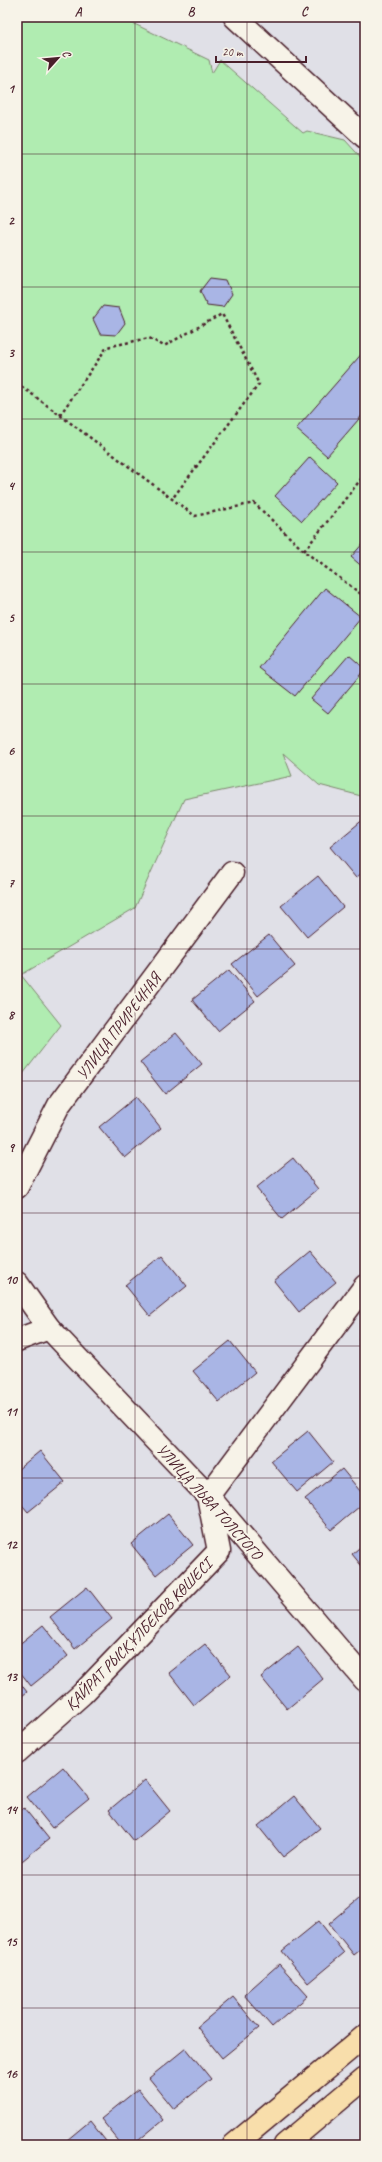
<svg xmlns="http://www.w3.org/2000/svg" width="382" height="2162" viewBox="0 0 382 2162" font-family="Caveat,sans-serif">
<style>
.green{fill:#b0ecb1;stroke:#7d866e}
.building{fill:#a9b5e5;stroke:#4a1f2b}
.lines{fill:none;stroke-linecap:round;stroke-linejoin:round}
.minor-casing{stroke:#4a1f2b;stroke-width:25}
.primary-casing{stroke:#4a1f2b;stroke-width:25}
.path{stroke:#4a1f2b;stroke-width:2.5;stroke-dasharray:3 3;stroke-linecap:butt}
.minor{stroke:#f7f3e8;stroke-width:22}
.primary{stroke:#f8deab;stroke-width:22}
.grid{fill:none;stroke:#4a1f2b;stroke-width:1;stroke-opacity:0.55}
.labels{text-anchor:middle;stroke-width:4;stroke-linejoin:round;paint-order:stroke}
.street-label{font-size:16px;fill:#4a1f2b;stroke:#f7f3e8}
.neatline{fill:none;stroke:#4a1f2b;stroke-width:1.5}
.grid-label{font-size:13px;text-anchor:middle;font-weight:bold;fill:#4a1f2b}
</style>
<rect width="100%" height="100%" fill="#e0e0e7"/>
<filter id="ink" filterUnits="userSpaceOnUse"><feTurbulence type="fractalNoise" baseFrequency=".025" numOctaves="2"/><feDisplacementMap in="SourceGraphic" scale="8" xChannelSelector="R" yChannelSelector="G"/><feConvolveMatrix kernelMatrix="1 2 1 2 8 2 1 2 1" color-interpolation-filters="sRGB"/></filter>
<g filter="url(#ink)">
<polygon class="green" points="17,17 120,17 209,60 212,73 220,60 303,133 307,131 345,140 365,162 365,797 319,785 283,753 292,776 184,799 135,908 21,975 61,1025 23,1074 17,1075"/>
<g class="building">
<polygon points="210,278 226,280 232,294 223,307 207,305 200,291"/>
<polygon points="103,306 119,308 125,323 116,335 100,334 93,319"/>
<polygon points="365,350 365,412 327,456 296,429"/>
<polygon points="310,457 337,482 302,521 275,496"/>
<polygon points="365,541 365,569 351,557"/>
<polygon points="325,588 361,617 295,696 259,668"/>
<polygon points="349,655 365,669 328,713 311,699"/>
<polygon points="365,818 365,870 356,878 330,847"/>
<polygon points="318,876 343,907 307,937 281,906"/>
<polygon points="269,935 295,966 258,996 232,964"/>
<polygon points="229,970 255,1001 218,1031 192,1000"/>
<polygon points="176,1033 202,1064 165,1094 140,1062"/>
<polygon points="136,1097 161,1128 125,1158 99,1127"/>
<polygon points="293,1158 318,1189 282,1219 256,1188"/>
<polygon points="310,1251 336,1282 299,1312 274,1281"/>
<polygon points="162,1255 187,1286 150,1316 125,1285"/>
<polygon points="230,1341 255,1372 219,1402 193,1371"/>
<polygon points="308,1431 333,1462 297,1492 271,1461"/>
<polygon points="40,1451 65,1482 28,1512 17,1499 17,1470"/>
<polygon points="342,1469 365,1497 365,1502 331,1530 305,1499"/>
<polygon points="168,1514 193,1545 156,1575 131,1544"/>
<polygon points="365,1543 365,1570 352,1554"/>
<polygon points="87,1587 112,1619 75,1649 50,1617"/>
<polygon points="43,1625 68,1656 31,1686 17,1668 17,1646"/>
<polygon points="205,1644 231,1675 194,1705 169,1673"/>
<polygon points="298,1647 323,1679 287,1709 261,1677"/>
<polygon points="17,1679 27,1692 17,1700"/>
<polygon points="63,1767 89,1798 52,1828 27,1797"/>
<polygon points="145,1780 170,1811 134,1841 109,1810"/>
<polygon points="294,1796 320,1828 283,1857 258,1826"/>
<polygon points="24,1808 49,1839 17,1865 17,1814"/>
<polygon points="365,1894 365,1946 354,1955 329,1924"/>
<polygon points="319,1921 344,1953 308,1983 282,1951"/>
<polygon points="279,1964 308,1996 272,2027 244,1995"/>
<polygon points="233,1997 259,2028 222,2058 197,2027"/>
<polygon points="186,2048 211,2079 174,2109 149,2078"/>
<polygon points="138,2089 163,2120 133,2145 122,2145 101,2119"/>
<polygon points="90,2121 109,2145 61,2145"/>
</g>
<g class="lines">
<g class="minor-casing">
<g id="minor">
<polyline points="235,17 365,137"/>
<polyline points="17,1187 59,1105 232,873"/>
<polyline points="17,1283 49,1328 17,1340"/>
<polyline points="49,1328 208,1496 365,1680"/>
<polyline points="17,1752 82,1694 219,1551 208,1496 365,1286"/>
</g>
</g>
<g class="primary-casing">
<g id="primary">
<polyline points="234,2145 365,2036"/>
<polyline points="285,2145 365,2078"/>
</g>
</g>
<g class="path">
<polyline points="17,383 195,516 254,503 304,551 365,597"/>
<polyline points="60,415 107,347 149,338 164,346 222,314 259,384 172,499"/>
<polyline points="304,551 365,474"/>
<polyline points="359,1339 365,1346"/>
</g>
<use href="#minor" class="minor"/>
<use href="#primary" class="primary"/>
</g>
</g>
<path class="grid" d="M 135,17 L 135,2145M 247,17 L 247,2145M 17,154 L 365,154M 17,287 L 365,287M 17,419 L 365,419M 17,552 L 365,552M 17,684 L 365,684M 17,816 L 365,816M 17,949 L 365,949M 17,1081 L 365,1081M 17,1213 L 365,1213M 17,1346 L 365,1346M 17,1478 L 365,1478M 17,1610 L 365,1610M 17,1743 L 365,1743M 17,1875 L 365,1875M 17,2008 L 365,2008"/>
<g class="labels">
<g class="street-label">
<text transform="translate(118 1026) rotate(-53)" y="6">УЛИЦА ПРИРЕЧНАЯ</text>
<text transform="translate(210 1501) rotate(48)" y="6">УЛИЦА ЛЬВА ТОЛСТОГО</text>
<text transform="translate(138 1634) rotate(-46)" y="6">ҚАЙРАТ РЫСҚҰЛБЕКОВ КӨШЕСІ</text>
</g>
</g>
<rect width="382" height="2162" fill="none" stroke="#f7f3e8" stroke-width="44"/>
<g transform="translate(58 58) rotate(63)" stroke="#f7f3e8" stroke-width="3" paint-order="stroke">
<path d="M0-3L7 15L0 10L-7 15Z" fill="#4a1f2b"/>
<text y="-6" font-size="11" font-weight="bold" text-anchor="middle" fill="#4a1f2b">С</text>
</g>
<path d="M216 56v6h90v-6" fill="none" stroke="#4a1f2b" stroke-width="2"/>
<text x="222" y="56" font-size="12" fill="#4a1f2b" stroke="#f7f3e8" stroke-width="3" paint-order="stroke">20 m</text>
<rect x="22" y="22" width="338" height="2118" class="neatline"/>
<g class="grid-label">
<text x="78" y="16">A</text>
<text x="191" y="16">B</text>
<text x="304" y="16">C</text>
<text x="11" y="93">1</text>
<text x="11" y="225">2</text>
<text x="11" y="357">3</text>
<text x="11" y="490">4</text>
<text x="11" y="622">5</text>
<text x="11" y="755">6</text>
<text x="11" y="887">7</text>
<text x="11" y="1019">8</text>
<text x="11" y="1152">9</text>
<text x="11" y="1284">10</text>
<text x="11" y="1416">11</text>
<text x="11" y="1549">12</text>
<text x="11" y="1681">13</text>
<text x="11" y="1814">14</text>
<text x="11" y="1946">15</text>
<text x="11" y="2078">16</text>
</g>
</svg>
